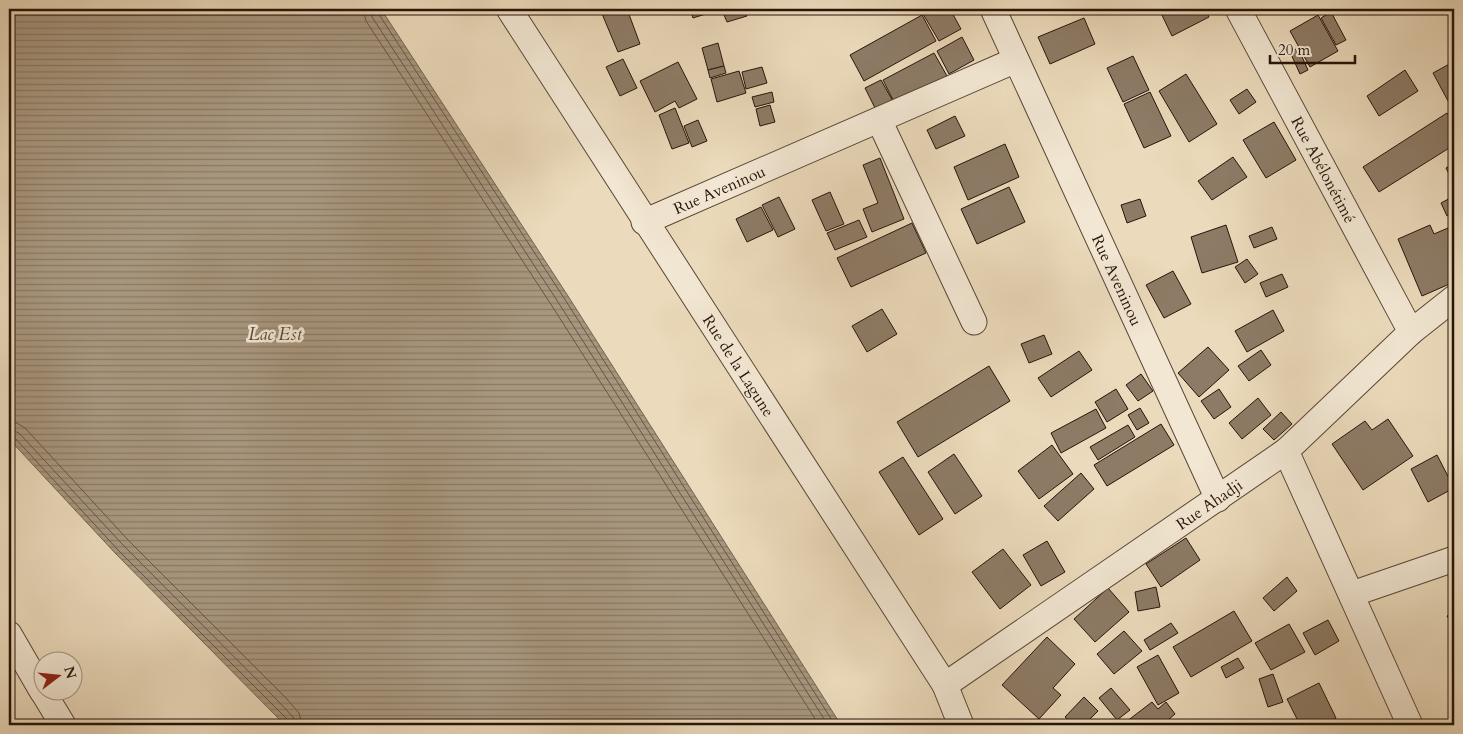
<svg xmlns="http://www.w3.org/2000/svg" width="1463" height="734" viewBox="0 0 1463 734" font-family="Cardo,serif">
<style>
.water{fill:url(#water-rules);stroke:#746350}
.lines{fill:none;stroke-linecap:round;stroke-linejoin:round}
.shore{stroke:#685644;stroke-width:1}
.building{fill:#8d7b66;stroke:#27140a}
.minor-casing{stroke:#584636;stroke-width:27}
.minor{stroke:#f2e7d3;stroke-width:25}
.labels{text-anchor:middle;stroke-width:5;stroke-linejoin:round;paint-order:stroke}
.street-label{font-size:16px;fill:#27140a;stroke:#f2e7d3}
.water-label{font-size:18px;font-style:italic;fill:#5b4839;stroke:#f2e7d3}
</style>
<defs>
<pattern id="water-rules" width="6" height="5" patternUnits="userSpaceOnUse" patternTransform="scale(1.25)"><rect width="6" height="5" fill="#a8977f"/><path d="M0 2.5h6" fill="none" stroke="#897a66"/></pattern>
</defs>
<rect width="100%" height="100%" fill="#ebdabb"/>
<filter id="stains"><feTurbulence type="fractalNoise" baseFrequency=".004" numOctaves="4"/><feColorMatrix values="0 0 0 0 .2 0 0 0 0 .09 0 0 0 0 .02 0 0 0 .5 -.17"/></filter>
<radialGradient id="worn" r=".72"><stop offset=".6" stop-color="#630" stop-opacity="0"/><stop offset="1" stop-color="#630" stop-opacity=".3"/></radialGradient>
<polygon class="water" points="9,9 381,9 568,296 841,725 285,725 116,554 9,439"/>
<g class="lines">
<g class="shore">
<polyline points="363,9 366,21 552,306 819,725"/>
<polyline points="371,9 372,17 558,302 828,725"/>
<polyline points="377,9 378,13 564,298 835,725"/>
<polyline points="9,422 17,423 25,428 129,541 285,697 299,713 302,725"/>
<polyline points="9,429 19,433 124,546 279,702 293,717 295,725"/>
<polyline points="9,436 14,437 119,551 288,720 289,725"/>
</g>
</g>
<g class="building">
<polygon points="581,9 596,9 583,14"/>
<polygon points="600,9 627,9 640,44 618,52"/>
<polygon points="651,9 670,9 653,14"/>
<polygon points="690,9 714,9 715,11 693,18"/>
<polygon points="727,9 744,9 747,16 727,22 722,10"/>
<polygon points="920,9 950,9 961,29 939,41"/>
<polygon points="1164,9 1205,9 1209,17 1172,36 1160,11"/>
<polygon points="1331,12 1346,40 1336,45 1321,18"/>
<polygon points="922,15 936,41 864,81 850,55"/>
<polygon points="1318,15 1338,51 1310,67 1290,31"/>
<polygon points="1084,18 1095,44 1050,64 1038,37"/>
<polygon points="962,37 974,60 949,74 937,51"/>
<polygon points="718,43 724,66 708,70 702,48"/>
<polygon points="1298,48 1308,70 1300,74 1290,52"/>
<polygon points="934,53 947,76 895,104 883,80"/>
<polygon points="1133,56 1149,90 1123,102 1107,68"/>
<polygon points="623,59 637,88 620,96 606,67"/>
<polygon points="678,62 697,99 679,108 675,101 655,112 640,81"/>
<polygon points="1453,62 1454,64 1454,112 1433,73"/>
<polygon points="724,66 726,73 710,78 708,70"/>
<polygon points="762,67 767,83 746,89 742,72"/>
<polygon points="1405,70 1418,91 1379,116 1367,96"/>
<polygon points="739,71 746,93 717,102 711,79"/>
<polygon points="1186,74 1217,124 1189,142 1159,91"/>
<polygon points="881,80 895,105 878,114 865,88"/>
<polygon points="1247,89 1256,102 1239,114 1230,100"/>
<polygon points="772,92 774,102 755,107 752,97"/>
<polygon points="1150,92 1171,136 1144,148 1124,104"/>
<polygon points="770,105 775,122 760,126 756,109"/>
<polygon points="675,108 689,143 672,149 659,115"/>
<polygon points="1447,113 1454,124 1454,145 1379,192 1363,167"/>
<polygon points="955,116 965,136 936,149 927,130"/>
<polygon points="698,120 707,141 692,147 684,126"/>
<polygon points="1274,122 1296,160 1266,178 1243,140"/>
<polygon points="1005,144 1019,177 968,200 954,167"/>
<polygon points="1233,157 1247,177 1212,200 1198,181"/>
<polygon points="880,158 904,219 872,232 863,209 878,203 863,165"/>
<polygon points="1454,163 1454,184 1446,168"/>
<polygon points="1009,187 1025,222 977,244 961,209"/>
<polygon points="830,192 844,224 826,231 812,200"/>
<polygon points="1454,196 1454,212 1447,216 1441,203"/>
<polygon points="779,197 795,229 778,237 762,205"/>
<polygon points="1140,199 1146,216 1127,223 1121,205"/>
<polygon points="761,207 773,230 747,242 736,219"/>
<polygon points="859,220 867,237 835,250 827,233"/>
<polygon points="912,223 926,253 851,287 837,258"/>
<polygon points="1226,225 1238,262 1202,273 1191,237"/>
<polygon points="1430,225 1434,234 1448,228 1454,243 1454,282 1422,296 1398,239"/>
<polygon points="1272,227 1277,239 1254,248 1249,236"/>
<polygon points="1247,259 1258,274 1245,283 1235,267"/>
<polygon points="1173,271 1191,304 1164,318 1146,285"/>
<polygon points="1282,274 1288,287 1266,297 1260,283"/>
<polygon points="882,309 897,334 867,352 852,326"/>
<polygon points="1273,310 1284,331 1247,352 1235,331"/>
<polygon points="1044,335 1052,354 1029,363 1021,344"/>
<polygon points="1208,347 1229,370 1199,397 1178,373"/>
<polygon points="1261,350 1271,365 1249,381 1238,366"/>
<polygon points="1079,351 1092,370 1051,397 1038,378"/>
<polygon points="989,366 1010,401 918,457 897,422"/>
<polygon points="1141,374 1153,391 1138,401 1126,385"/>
<polygon points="1116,389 1128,409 1107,422 1095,402"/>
<polygon points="1219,389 1231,407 1214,419 1201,401"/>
<polygon points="1258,398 1271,415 1242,439 1229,423"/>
<polygon points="1140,408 1149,423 1137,430 1128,415"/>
<polygon points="1096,409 1106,428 1061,453 1051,433"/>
<polygon points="1281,412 1292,424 1274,440 1263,429"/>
<polygon points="1388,419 1413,456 1363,490 1332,444 1365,421 1372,430"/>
<polygon points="1161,424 1174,445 1107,486 1094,465"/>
<polygon points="1128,425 1135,437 1098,460 1090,447"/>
<polygon points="1052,445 1073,474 1039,499 1018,471"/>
<polygon points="954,454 982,496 955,514 928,472"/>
<polygon points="1437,455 1454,488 1428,502 1411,469"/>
<polygon points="903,457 943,519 919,535 879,472"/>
<polygon points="1081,473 1094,489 1058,521 1044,506"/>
<polygon points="1186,538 1200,560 1161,587 1146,564"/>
<polygon points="1047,541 1065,572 1041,586 1023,555"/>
<polygon points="1003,549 1031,585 1000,609 972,572"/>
<polygon points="1287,577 1297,591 1274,611 1263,598"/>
<polygon points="1156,587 1160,607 1138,611 1135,592"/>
<polygon points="1108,588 1129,612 1095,642 1074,619"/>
<polygon points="1234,611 1252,641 1191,677 1173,647"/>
<polygon points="1454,611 1454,627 1447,616"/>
<polygon points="1328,620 1339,641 1315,655 1303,633"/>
<polygon points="1171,623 1178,633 1150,650 1144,640"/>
<polygon points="1289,624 1305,652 1271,670 1255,643"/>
<polygon points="1124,631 1142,651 1114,674 1097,654"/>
<polygon points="1047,637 1075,664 1053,688 1061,695 1039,719 1002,685"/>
<polygon points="1158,655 1179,693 1158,705 1137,667"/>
<polygon points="1238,658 1244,668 1226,678 1221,667"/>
<polygon points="1273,674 1283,702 1268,707 1259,679"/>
<polygon points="1319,683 1336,718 1322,725 1300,725 1287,699"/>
<polygon points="1111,688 1130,710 1117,720 1099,698"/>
<polygon points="1084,697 1098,711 1084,725 1074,725 1065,717"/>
<polygon points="1152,702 1158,709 1166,702 1175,714 1162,725 1122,725"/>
</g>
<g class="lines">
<g class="minor-casing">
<g id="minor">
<path id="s1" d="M 509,9 L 945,685 L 961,725"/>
<path id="s2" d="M 993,9 L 1218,499"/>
<path id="s3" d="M 1238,9 L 1411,332"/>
<polyline points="879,120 974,322"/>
<path id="s4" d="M 644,222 L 1016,60"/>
<polyline points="1286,451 1410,725"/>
<polyline points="1352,594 1454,559"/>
<polyline points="9,634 42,691"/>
<path id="s5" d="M 945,685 L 1286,451 L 1411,332 L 1454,298"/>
<polyline points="43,692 63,725"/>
</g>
</g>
<use href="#minor" class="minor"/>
</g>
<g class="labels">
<g class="street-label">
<text dy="6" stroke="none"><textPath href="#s3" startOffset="182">Rue Abélonétimé</textPath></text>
<text dy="6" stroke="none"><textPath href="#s4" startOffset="82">Rue Aveninou</textPath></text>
<text dy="6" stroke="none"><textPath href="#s2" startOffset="298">Rue Aveninou</textPath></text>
<text dy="6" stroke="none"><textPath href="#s1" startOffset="424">Rue de la Lagune</textPath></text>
<text dy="6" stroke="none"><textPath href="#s5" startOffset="320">Rue Ahadji</textPath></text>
</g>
<g class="water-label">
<text x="275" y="340">Lac Est</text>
</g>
</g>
<rect width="1463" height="734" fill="none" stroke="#ebdabb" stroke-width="30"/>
<rect x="10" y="10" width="1443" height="714" fill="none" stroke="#27140a" stroke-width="2.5"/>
<rect x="15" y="15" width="1433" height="704" fill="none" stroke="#27140a"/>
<g transform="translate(58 676) rotate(74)"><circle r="24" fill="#f2e7d3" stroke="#a19383"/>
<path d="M0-4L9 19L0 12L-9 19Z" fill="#8f2418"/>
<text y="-8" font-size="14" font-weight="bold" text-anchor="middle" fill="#27140a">N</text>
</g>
<path d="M1270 55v8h85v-8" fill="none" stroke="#27140a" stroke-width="2.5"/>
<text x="1278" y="55" font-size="15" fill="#27140a" stroke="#f2e7d3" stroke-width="4" paint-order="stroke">20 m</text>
<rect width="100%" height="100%" filter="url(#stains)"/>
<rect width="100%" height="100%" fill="url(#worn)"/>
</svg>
